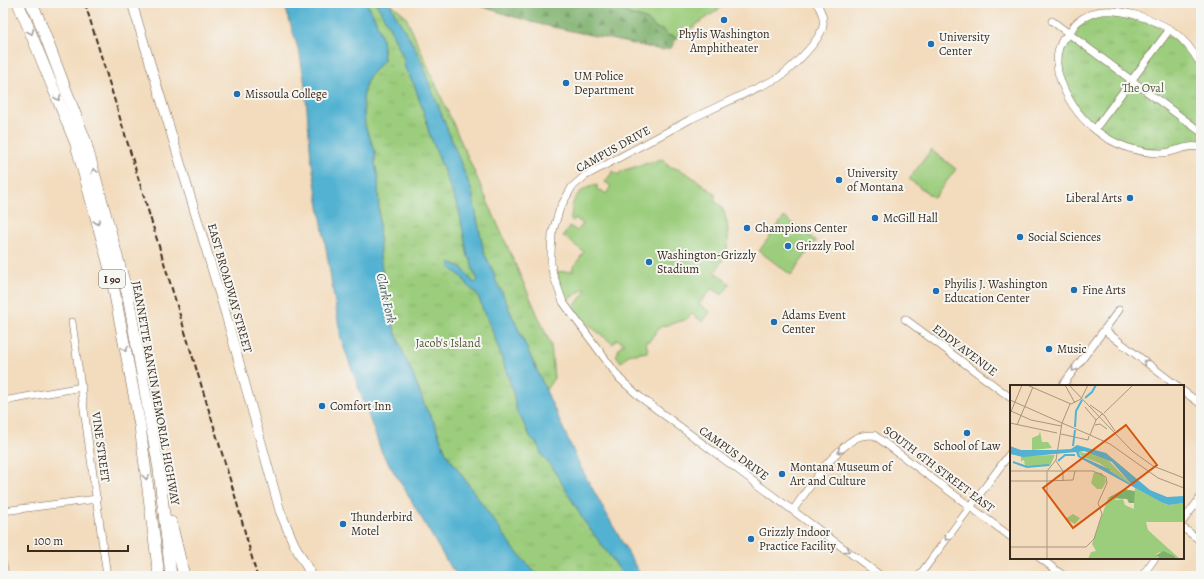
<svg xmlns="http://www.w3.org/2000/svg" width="1204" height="579" viewBox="0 0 1204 579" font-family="Alegreya,serif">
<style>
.grass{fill:#9ccd7d;stroke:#6c7c4e}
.forest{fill:url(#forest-firs);stroke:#5c6d45}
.park{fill:url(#park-tufts);stroke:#6c7c4e}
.water{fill:#53b2d2;stroke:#476e78}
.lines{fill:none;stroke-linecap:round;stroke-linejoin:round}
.minor-casing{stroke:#7b6856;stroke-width:8}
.major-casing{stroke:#7b6856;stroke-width:10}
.highway-casing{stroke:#7b6856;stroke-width:12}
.minor{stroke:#fff;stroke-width:7}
.major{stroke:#fff;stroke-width:9}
.highway{stroke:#fff;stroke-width:11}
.rail{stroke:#3b2a1e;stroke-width:2;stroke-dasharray:6 3;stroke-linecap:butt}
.oneway{stroke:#a79f9a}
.poi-dot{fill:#1f6fb2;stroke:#f6f6f2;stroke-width:1.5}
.labels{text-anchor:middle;stroke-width:4;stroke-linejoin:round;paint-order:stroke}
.shield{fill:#f6f6f2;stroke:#73675e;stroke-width:1}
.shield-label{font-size:11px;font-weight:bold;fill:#3b2a1e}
.poi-label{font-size:12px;fill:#3b2a1e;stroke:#f6f6f2;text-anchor:start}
.park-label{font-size:12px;fill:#585b3a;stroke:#f6f6f2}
.street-label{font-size:12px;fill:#3b2a1e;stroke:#f6f6f2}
.water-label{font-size:13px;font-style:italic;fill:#435a5d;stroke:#f6f6f2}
.inset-river{fill:none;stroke:#53b2d2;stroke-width:2}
.inset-road{fill:none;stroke:#a9957d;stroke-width:1}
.view{fill:#d7540e;fill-opacity:0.15;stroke:#d7540e;stroke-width:2}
.inset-edge{fill:none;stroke:#3b2a1e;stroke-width:2}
</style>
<defs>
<pattern id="forest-firs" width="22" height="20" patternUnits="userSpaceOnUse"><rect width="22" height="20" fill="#7db06c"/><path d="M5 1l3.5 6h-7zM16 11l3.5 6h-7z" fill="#688f58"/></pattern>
<pattern id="park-tufts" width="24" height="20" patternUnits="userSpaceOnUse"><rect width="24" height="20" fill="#9ccd7d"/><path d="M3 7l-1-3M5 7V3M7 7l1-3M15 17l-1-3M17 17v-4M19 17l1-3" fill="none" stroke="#87b06c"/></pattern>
</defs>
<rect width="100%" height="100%" fill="#f6f6f2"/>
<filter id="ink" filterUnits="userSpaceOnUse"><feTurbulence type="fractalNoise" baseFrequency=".025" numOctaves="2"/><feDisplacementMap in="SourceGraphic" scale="8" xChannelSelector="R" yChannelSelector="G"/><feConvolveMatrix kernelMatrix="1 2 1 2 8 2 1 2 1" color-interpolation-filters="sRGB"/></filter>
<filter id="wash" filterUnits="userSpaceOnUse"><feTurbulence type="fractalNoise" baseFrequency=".012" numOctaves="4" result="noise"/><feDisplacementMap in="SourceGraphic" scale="16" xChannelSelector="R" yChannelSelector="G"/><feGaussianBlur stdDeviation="0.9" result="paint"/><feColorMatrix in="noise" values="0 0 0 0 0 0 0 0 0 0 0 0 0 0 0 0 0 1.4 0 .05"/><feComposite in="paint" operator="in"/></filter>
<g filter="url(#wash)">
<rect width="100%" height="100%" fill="#f3dcbd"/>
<g class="grass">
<polygon points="609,3 728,3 677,38 672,36 667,35 656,28 648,20 630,14 609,5"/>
<polygon points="931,150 956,169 934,198 909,179"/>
<path d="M 662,159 L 667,163 L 667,166 C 686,169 700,183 715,194 L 715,202 C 717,203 721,205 722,208 C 728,218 730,241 726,253 C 723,260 719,266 715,272 L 730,284 L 722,295 L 712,288 L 699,304 L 710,312 L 703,322 L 692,314 L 685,320 L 660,327 L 649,341 L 646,341 L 648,352 L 628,355 L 623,361 L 621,362 L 616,355 L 621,345 L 625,344 L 617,339 L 613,344 L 571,311 L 586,290 L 584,289 L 564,302 L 562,296 L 557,272 L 574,271 L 572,269 L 584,252 L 563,236 L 570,226 L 577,231 L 583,224 L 575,218 L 573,221 L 570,219 C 572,215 571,214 572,210 C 572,195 584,187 597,185 L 597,188 L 599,191 L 601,190 L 606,194 L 611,186 L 605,182 L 613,171 L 619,175 L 621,171 Z"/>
<polygon points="784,217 816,241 791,275 759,251"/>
</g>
<polygon class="forest" points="471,3 609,3 610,5 630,14 648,20 656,28 665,31 667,35 672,36 677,38 671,48 662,50 543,25 511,16"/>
<g class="park">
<polygon points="367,3 376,3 389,26 404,59 404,65 407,72 414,84 426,119 428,130 459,210 473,270 478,280 475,283 469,278 465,272 461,267 452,263 452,269 461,276 469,287 475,292 479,298 483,310 491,327 513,391 517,413 521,418 531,438 537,444 543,457 551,466 563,485 584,521 615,563 624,576 538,576 514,549 446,453 434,422 426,409 411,370 407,363 396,334 390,314 380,258 378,178 375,163 375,151 365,126 363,100 365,85 370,75 384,60 382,38 376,21"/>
<path d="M 390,3 L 405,15 L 551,345 L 554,378 L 546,390 L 505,300 L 501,290 L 496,282 L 494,273 L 484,253 L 471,189 L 425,73 C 419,47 400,27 390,3 Z"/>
<path d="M 1110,14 L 1134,17 L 1160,27 L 1163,30 L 1164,34 L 1167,37 L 1172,37 L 1175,38 L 1192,57 L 1201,71 L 1201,145 C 1174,149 1150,154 1124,144 C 1116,141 1109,136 1102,132 L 1100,126 L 1097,123 L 1091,124 L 1075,105 L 1061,74 L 1060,63 L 1062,49 L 1065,41 L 1074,40 C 1078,35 1078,33 1075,27 C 1086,19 1096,15 1110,14 Z"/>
</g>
<g class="water">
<polygon points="284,3 367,3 376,21 382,38 384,60 370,75 365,85 363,100 365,126 375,151 375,163 378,178 380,258 390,314 396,334 407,363 411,370 426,409 434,422 446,453 514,549 538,576 458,576 447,562 407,493 382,453 341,339 311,158 305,85 300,55"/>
<path d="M 376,3 L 390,3 L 395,14 L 417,52 L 423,65 L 425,73 L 471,189 L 484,253 L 494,273 L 496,282 L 501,290 L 505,300 L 581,468 L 641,576 L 624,576 L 615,563 L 584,521 L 563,485 L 551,466 L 543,457 L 537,444 L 531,438 L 521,418 L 517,413 L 513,391 L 491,327 L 483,310 L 479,298 L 475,292 L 469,287 L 461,276 L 449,267 L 450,263 L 452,263 C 456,265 460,267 464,270 C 468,275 470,280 475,283 L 478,280 L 473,270 L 471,260 L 468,257 L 459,210 L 428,130 L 426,119 L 414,84 L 407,72 L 404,65 L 404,59 L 389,26 Z"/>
</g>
</g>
<g filter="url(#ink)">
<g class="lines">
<g class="minor-casing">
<g id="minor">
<path d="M 816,3 C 821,9 824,18 823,26 C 820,41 791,69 778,78 L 691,119 L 585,176 L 572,187 L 560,208 L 552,234 L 551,254 L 551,264 L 553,274 L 563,302 L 620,379 L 640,397 L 881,576"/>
<polyline points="1052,21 1201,132"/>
<path d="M 1201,65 C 1194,52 1184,39 1171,30 C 1154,19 1118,7 1097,12 C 1092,13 1088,16 1083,18 C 1076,22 1072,26 1070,34 C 1068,36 1065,37 1063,39 C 1057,49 1056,62 1058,72 C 1071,120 1112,153 1162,153 C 1171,153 1180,148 1189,147 C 1193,146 1197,147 1201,147"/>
<polyline points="1095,129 1170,29"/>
<polyline points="905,319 1011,398"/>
<polyline points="72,322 107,576"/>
<polyline points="1104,330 1177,386"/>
<polyline points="1062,386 1119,310"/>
<polyline points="1183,391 1201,404"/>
<polyline points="3,401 82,387"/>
<path d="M 793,510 C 810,487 830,453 856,438 C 862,435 867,435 874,435 L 1011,537"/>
<polyline points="3,511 97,499"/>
<polyline points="1183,521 1201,497"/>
<polyline points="1183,528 1201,541"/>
<polyline points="1040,558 1064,576"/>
<polyline points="3,564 5,576"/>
<polyline points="919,576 1011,452"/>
<polyline points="1142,576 1155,558"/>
</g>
</g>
<g class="major-casing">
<polyline id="major" points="132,3 226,315 280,511 294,544 312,576"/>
</g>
<g class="highway-casing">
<g id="highway">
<polyline points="18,3 27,24 76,144 110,269 140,426 159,576"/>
<polyline points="31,3 38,17 85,140 128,296 159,469 171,576"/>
<polyline points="171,522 184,576"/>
</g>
</g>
<use href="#minor" class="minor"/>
<use href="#major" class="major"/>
<use href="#highway" class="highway"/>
<polyline class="rail" points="85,3 235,496 257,576"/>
</g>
<defs><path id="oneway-chevron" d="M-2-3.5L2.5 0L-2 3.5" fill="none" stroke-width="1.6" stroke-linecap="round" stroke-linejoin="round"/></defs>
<g class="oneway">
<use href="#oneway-chevron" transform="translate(31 32) rotate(68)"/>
<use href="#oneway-chevron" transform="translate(58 98) rotate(68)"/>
<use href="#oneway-chevron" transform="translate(94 171) rotate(-105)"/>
<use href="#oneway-chevron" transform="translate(97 222) rotate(75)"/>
<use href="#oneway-chevron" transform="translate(125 349) rotate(79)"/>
<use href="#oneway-chevron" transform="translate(1146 362) rotate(-143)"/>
<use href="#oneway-chevron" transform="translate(1074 369) rotate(128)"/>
<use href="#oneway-chevron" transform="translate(840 451) rotate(138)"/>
<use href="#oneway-chevron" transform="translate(146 477) rotate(83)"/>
<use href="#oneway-chevron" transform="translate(947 538) rotate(127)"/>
<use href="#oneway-chevron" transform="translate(847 550) rotate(37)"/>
</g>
</g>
<g class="poi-dot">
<circle cx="724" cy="20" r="4"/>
<circle cx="931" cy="44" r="4"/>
<circle cx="566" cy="83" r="4"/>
<circle cx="237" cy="94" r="4"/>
<circle cx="839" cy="180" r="4"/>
<circle cx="1130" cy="198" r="4"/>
<circle cx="875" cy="218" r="4"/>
<circle cx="747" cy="228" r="4"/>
<circle cx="1020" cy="237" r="4"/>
<circle cx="788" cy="246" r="4"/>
<circle cx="649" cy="262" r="4"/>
<circle cx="1074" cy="290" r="4"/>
<circle cx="936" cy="291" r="4"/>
<circle cx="774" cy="322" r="4"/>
<circle cx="1049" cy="349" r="4"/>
<circle cx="322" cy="406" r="4"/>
<circle cx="967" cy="433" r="4"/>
<circle cx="782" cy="474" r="4"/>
<circle cx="343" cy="524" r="4"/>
<circle cx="751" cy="539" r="4"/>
</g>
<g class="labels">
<rect class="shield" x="99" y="270" width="26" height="18" rx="3"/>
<g class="shield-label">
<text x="112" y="283">I 90</text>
</g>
<g class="poi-label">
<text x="724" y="38" text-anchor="middle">Phylis Washington<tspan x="724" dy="14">Amphitheater</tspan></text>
<text x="939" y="41">University<tspan x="939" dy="14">Center</tspan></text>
<text x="574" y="80">UM Police<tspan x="574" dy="14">Department</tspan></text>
<text x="245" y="98">Missoula College</text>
<text x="847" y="177">University<tspan x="847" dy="14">of Montana</tspan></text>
<text x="1122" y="202" text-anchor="end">Liberal Arts</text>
<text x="883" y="222">McGill Hall</text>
<text x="755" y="232">Champions Center</text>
<text x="1028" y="241">Social Sciences</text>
<text x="796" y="250">Grizzly Pool</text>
<text x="657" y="259">Washington-Grizzly<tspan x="657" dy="14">Stadium</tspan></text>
<text x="944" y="288">Phyilis J. Washington<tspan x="944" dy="14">Education Center</tspan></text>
<text x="1082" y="294">Fine Arts</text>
<text x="782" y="319">Adams Event<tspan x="782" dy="14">Center</tspan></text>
<text x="1057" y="353">Music</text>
<text x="330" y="410">Comfort Inn</text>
<text x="967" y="450" text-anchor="middle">School of Law</text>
<text x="790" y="471">Montana Museum of<tspan x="790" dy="14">Art and Culture</tspan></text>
<text x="351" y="521">Thunderbird<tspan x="351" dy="14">Motel</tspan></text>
<text x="759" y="536">Grizzly Indoor<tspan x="759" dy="14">Practice Facility</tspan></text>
</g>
<g class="park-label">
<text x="1143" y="92">The Oval</text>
<text x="448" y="347">Jacob's Island</text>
</g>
<g class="street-label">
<text transform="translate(613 149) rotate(-29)" y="4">CAMPUS DRIVE</text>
<text transform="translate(230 288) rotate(74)" y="4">EAST BROADWAY STREET</text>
<text transform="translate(965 350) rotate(37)" y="4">EDDY AVENUE</text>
<text transform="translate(156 393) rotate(80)" y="4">JEANNETTE RANKIN MEMORIAL HIGHWAY</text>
<text transform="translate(101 447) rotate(82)" y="4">VINE STREET</text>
<text transform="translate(734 453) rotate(36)" y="4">CAMPUS DRIVE</text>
<text transform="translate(939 469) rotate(37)" y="4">SOUTH 6TH STREET EAST</text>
</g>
<g class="water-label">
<text transform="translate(387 298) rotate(77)" y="5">Clark Fork</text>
</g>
</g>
<g transform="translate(1010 385)">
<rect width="174" height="174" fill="#f3dcbd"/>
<path d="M 84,87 L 92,88 L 95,93 L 96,97 L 92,104 L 87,104 L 81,98 ZM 104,112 L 106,115 L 113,114 L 115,120 L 126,125 L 135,133 L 138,145 L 170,174 L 150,167 L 145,170 L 149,171 L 149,174 L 78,174 L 81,167 L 86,166 L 82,159 L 98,113 Z" fill="#9ccd7d"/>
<path d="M 114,104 L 129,107 L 125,118 L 119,118 L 117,114 L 98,113 ZM 153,166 L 164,171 L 167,174 L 149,174 L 149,171 L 145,171 Z" fill="#7db06c"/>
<path d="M 30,46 L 32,57 L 38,57 L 42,63 L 22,65 L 22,53 L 29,50 ZM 69,67 L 82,69 L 99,76 L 122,100 L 89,78 L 71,71 ZM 45,70 L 40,81 L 15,81 L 14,75 L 11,76 L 11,71 ZM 125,103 L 157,120 L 174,118 L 174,137 L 123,137 ZM 63,129 L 70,133 L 65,139 L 55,134 Z" fill="#9ccd7d"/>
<path d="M 67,60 L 96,68 L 140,105 L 157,112 L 174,111 L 174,118 L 158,120 L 151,117 L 68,72 L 66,67 L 13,72 L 0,69 L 0,61 L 11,65 L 44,65 L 61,64 ZM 74,66 L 102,77 L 122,100 L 99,85 L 101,85 L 70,71 L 69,67 Z" fill="#53b2d2" fill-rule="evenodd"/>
<path class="inset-river" d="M 75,13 L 82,7 L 86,0M 65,42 L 66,26 L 72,15M 63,61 L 65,45M 48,76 L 55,70 L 65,70M 3,77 L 17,82 L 39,80"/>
<path class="inset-road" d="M 17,0 L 61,19 L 71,14 L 78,0M 55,0 L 65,18M 59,0 L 122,66 L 143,81 L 174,93M 0,15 L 52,38M 80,20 L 93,29M 75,22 L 86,35M 1,26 L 21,35 L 51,41M 94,28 L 123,0M 0,29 L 12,0M 94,30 L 105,46M 0,38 L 47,48M 52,38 L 60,19M 7,40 L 23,2M 85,40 L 90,39 L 97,44M 51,49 L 78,55 L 79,51M 80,50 L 100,59 L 148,93 L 174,103M 80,50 L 86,35 L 92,29 L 94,30M 46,76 L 53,86 L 53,96M 0,86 L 37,86M 0,96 L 37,96 L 37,86 L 46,75 L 52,38 L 80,50M 0,162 L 76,162 L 84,154 L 92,129 L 88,118 L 97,98 L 96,92 L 83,86 L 38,86M 37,174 L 37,96 L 63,95 L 65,86"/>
<path class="view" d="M 116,40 L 147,80 L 63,143 L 33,103 Z"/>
<rect width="174" height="174" class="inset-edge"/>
</g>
<rect width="1204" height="579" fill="none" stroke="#f6f6f2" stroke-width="16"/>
<path d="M28 545v6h100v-6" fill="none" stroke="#3b2a1e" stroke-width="2"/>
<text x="34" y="545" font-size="12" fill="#3b2a1e" stroke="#f6f6f2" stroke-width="3" paint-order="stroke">100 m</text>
</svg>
